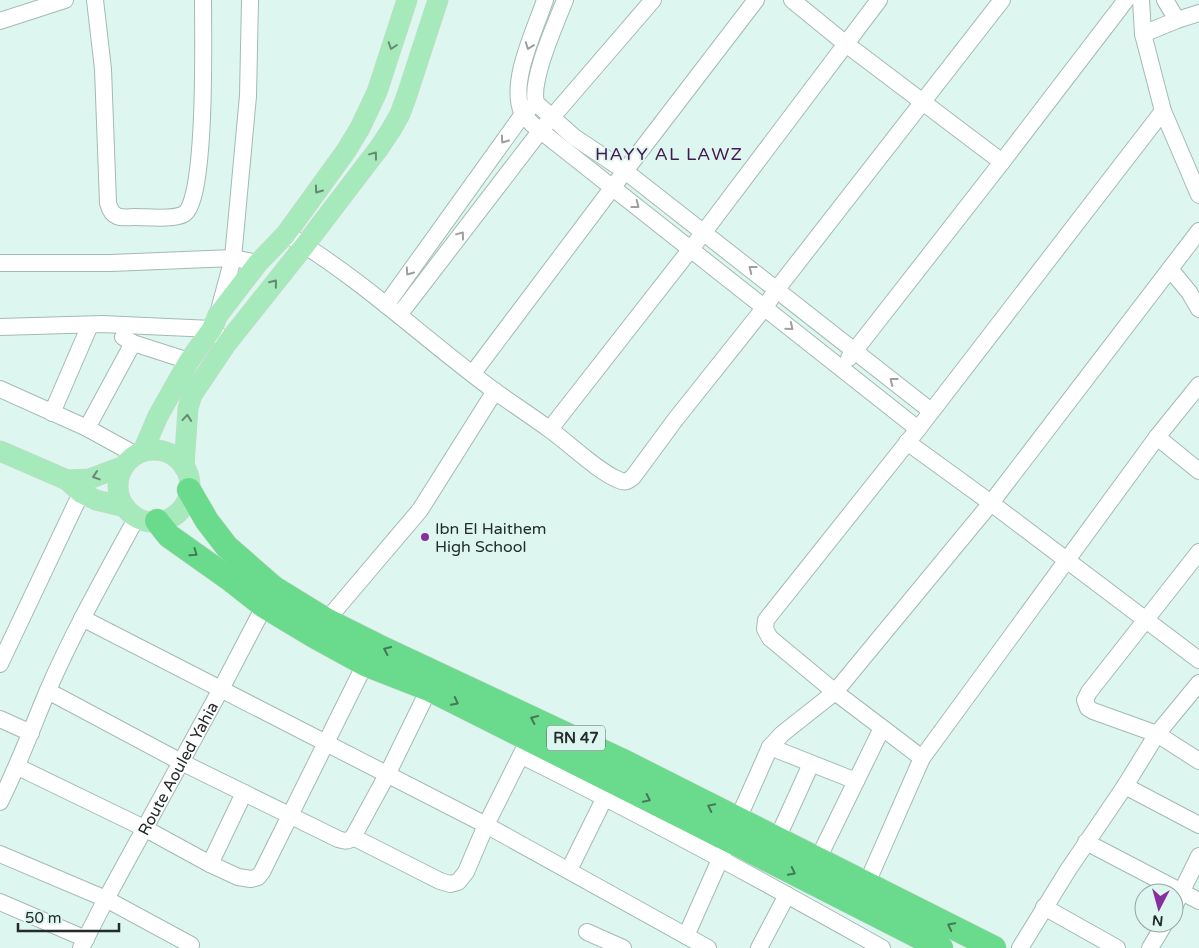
<svg xmlns="http://www.w3.org/2000/svg" width="1199" height="948" viewBox="0 0 1199 948" font-family="'Varela Round',sans-serif">
<style>
.lines{fill:none;stroke-linecap:round;stroke-linejoin:round}
.minor-casing{stroke:#a3bab4;stroke-width:18}
.major-casing{stroke:#d3d5d4;stroke-width:21}
.highway-casing{stroke:#d3d5d4;stroke-width:25}
.minor{stroke:#fff;stroke-width:16}
.major{stroke:#a6e9ba;stroke-width:20}
.highway{stroke:#6ada8c;stroke-width:24}
.oneway{stroke:#648a72}
.oneway2{stroke:#9ca09f}
.oneway3{stroke:#437a56}
.poi-dot{fill:#86309e;stroke:#def6f0;stroke-width:2}
.labels{text-anchor:middle;stroke-width:4;stroke-linejoin:round;paint-order:stroke}
.shield{fill:#def6f0;stroke:#5b6965;stroke-width:1}
.shield-label{font-size:15px;font-weight:bold;fill:#232c2a}
.poi-label{font-size:16px;fill:#232c2a;stroke:#def6f0;text-anchor:start}
.street-label{font-size:16px;fill:#232c2a;stroke:#def6f0}
.neighbourhood-label{font-size:18px;letter-spacing:1px;fill:#431a4f;stroke:#def6f0}
</style>
<rect width="100%" height="100%" fill="#def6f0"/>
<g class="lines">
<g class="minor-casing">
<g id="minor">
<path d="M 95,0 L 103,69 L 108,203 C 112,219 121,218 135,217 C 147,217 174,220 184,214 C 207,201 203,31 203,0"/>
<path d="M 545,0 C 535,30 509,82 522,112 C 524,117 529,120 532,124 L 918,429"/>
<path d="M 565,0 C 556,23 530,80 536,103 L 574,137 L 625,171 L 931,411"/>
<polyline points="792,0 846,44 1002,162"/>
<polyline points="1141,0 1143,34 1163,111 1199,195"/>
<polyline points="1165,0 1177,20"/>
<polyline points="0,21 65,0"/>
<polyline points="1143,34 1177,20 1199,13"/>
<path d="M 286,234 C 361,278 425,340 496,392 C 513,404 531,416 549,429 C 569,443 597,471 619,480 C 625,483 628,481 633,477 L 675,420 L 765,307 L 777,289 L 1002,0"/>
<polyline points="0,263 111,263 233,258 258,263"/>
<polyline points="1170,269 1189,292 1199,309"/>
<polyline points="386,305 523,114 530,108"/>
<polyline points="219,310 233,258 248,96 250,0"/>
<polyline points="399,315 541,130 653,0"/>
<polyline points="0,327 102,324 212,329 218,335"/>
<polyline points="123,337 133,343 189,361"/>
<polyline points="849,358 1002,162 1126,0"/>
<polyline points="473,373 625,171 756,0"/>
<polyline points="0,389 87,428 136,455"/>
<polyline points="52,413 90,325"/>
<polyline points="87,428 133,343"/>
<polyline points="550,429 704,232 879,0"/>
<polyline points="1157,437 1199,471"/>
<polyline points="907,442 991,503 1199,660"/>
<polyline points="1199,552 1089,692 1085,700 1088,708 1093,711 1157,734 1199,761"/>
<polyline points="82,618 486,825 708,948"/>
<polyline points="320,628 420,510 495,391"/>
<polyline points="0,664 81,493"/>
<path d="M 48,691 L 181,762 L 338,839 C 344,841 348,842 353,837 L 387,775 L 429,689"/>
<polyline points="0,719 31,733"/>
<polyline points="770,747 856,781"/>
<path d="M 522,756 C 644,816 763,881 882,948"/>
<polyline points="922,758 835,692 770,638 765,629 766,620 918,429 1163,111"/>
<polyline points="18,767 144,828 210,864 238,877 251,879 258,877 262,872 365,664"/>
<polyline points="1125,786 1199,825"/>
<path d="M 0,802 C 18,766 32,728 48,690 C 74,630 106,574 137,517"/>
<polyline points="353,837 440,881 450,884 458,882 466,872 486,825 525,747"/>
<polyline points="777,839 811,764"/>
<polyline points="1086,842 1199,901"/>
<polyline points="0,854 106,899 191,945"/>
<polyline points="818,859 882,728"/>
<polyline points="210,864 244,793"/>
<polyline points="569,870 610,787"/>
<polyline points="867,883 922,758 1157,437 1199,385"/>
<polyline points="0,902 86,939"/>
<polyline points="1044,907 1117,948"/>
<polyline points="1174,907 1199,856"/>
<polyline points="587,932 623,948"/>
<polyline points="686,936 770,747 782,734 835,692 991,503 1199,231"/>
<path id="s1" d="M 81,948 L 106,899 L 221,689 L 268,599"/>
<polyline points="759,948 787,895"/>
<polyline points="1020,948 1068,870 1125,786 1157,734 1199,683"/>
<polyline points="1150,948 1165,923"/>
</g>
</g>
<g class="major-casing">
<g id="major">
<circle cx="154" cy="486" r="36"/>
<polyline points="0,451 67,480 81,493 96,500 125,507"/>
<polyline points="143,451 158,416 189,361 212,329 218,315 258,263 286,234 346,151 360,128 377,92 407,0"/>
<polyline points="184,467 188,408 192,395 227,343 305,245 379,148 391,130 400,114 406,98 438,0"/>
<polyline points="67,480 89,479 124,466"/>
</g>
</g>
<g class="highway-casing">
<g id="highway">
<polyline points="189,490 207,521 227,547 274,588 326,620 378,646 621,760 994,948"/>
<polyline points="157,521 169,536 231,580 264,606 314,636 365,664 429,689 729,840 941,948"/>
</g>
</g>
<use href="#minor" class="minor"/>
<use href="#major" class="major"/>
<use href="#highway" class="highway"/>
</g>
<defs><path id="oneway-chevron" d="M-2-3.5L2.5 0L-2 3.5" fill="none" stroke-width="1.6" stroke-linecap="round" stroke-linejoin="round" transform="scale(1.25)"/></defs>
<g class="oneway">
<use href="#oneway-chevron" transform="translate(392 46) rotate(108)"/>
<use href="#oneway-chevron" transform="translate(374 155) rotate(-53)"/>
<use href="#oneway-chevron" transform="translate(318 190) rotate(126)"/>
<use href="#oneway-chevron" transform="translate(274 283) rotate(-51)"/>
<use href="#oneway-chevron" transform="translate(187 418) rotate(-85)"/>
<use href="#oneway-chevron" transform="translate(96 476) rotate(162)"/>
</g>
<g class="oneway2">
<use href="#oneway-chevron" transform="translate(529 46) rotate(110)"/>
<use href="#oneway-chevron" transform="translate(504 140) rotate(126)"/>
<use href="#oneway-chevron" transform="translate(636 205) rotate(38)"/>
<use href="#oneway-chevron" transform="translate(461 235) rotate(-53)"/>
<use href="#oneway-chevron" transform="translate(752 269) rotate(-142)"/>
<use href="#oneway-chevron" transform="translate(409 272) rotate(125)"/>
<use href="#oneway-chevron" transform="translate(790 327) rotate(39)"/>
<use href="#oneway-chevron" transform="translate(893 381) rotate(-142)"/>
</g>
<g class="oneway3">
<use href="#oneway-chevron" transform="translate(194 553) rotate(35)"/>
<use href="#oneway-chevron" transform="translate(387 650) rotate(-155)"/>
<use href="#oneway-chevron" transform="translate(455 702) rotate(27)"/>
<use href="#oneway-chevron" transform="translate(534 719) rotate(-155)"/>
<use href="#oneway-chevron" transform="translate(647 799) rotate(26)"/>
<use href="#oneway-chevron" transform="translate(711 807) rotate(-154)"/>
<use href="#oneway-chevron" transform="translate(792 872) rotate(27)"/>
<use href="#oneway-chevron" transform="translate(951 926) rotate(-153)"/>
</g>
<circle class="poi-dot" cx="425" cy="537" r="5"/>
<g class="labels">
<rect class="shield" x="547" y="725.5" width="58" height="25" rx="4"/>
<g class="shield-label">
<text x="576" y="743">RN 47</text>
</g>
<g class="poi-label">
<text x="435" y="534">Ibn El Haithem<tspan x="435" dy="18">High School</tspan></text>
</g>
<g class="street-label">
<text dy="6" stroke="none"><textPath href="#s1" startOffset="204">Route Aouled Yahia</textPath></text>
</g>
<g class="neighbourhood-label">
<text x="669" y="160">HAYY AL LAWZ</text>
</g>
</g>
<g transform="translate(1159 908) rotate(186)"><circle r="24" fill="#def6f0" stroke="#93a5a1"/>
<path d="M0-4L9 19L0 12L-9 19Z" fill="#86309e"/>
<text y="-8" font-size="14" font-weight="bold" text-anchor="middle" fill="#232c2a">N</text>
</g>
<path d="M18 923v8h101v-8" fill="none" stroke="#232c2a" stroke-width="2.5"/>
<text x="25" y="923" font-size="15" fill="#232c2a" stroke="#def6f0" stroke-width="4" paint-order="stroke">50 m</text>
</svg>
